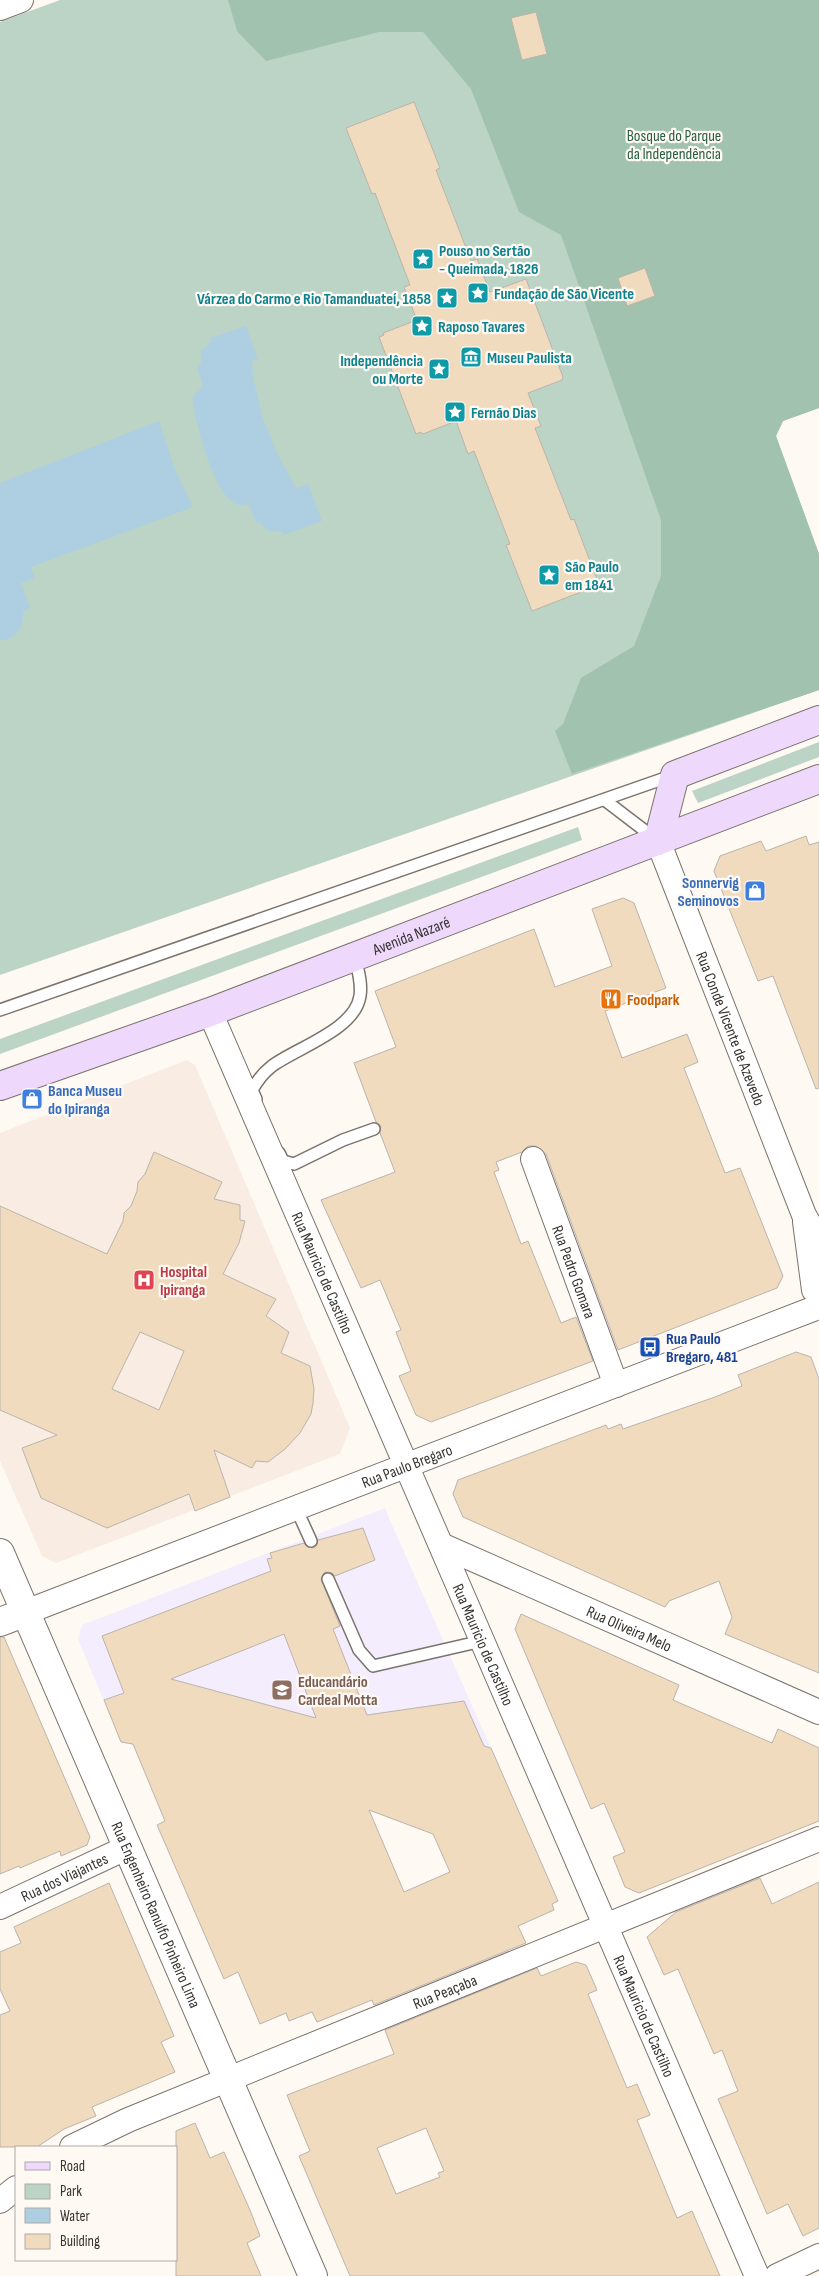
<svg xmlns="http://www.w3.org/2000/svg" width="819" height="2276" viewBox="0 0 819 2276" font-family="'Sofia Sans Condensed',sans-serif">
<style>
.built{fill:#f9ece2}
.education{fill:#f3edfe}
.green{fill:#bcd4c5}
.forest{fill:#a1c2ae}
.water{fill:#adcfe1}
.building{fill:#f0dbbe;stroke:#bbb4ab;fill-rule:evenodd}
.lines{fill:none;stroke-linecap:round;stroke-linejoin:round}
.service-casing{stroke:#7c736c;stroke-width:14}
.minor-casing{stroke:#7c736c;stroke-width:26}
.tertiary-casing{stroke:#7c736c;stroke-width:30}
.secondary-casing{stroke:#7c736c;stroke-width:30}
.service{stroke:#fff;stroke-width:11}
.minor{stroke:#fff;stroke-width:24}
.tertiary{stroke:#fff;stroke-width:28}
.secondary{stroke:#eed9fc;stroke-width:28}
.labels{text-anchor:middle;stroke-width:4.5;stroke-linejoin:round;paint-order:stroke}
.park-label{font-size:16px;fill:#285e42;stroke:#fff9f4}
.culture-label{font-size:16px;font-weight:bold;fill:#0d838f;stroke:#fff9f4;text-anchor:start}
.shop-label{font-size:16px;font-weight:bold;fill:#366cbe;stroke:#fff9f4;text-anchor:end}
.street-label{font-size:16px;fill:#373330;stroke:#fff9f4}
.food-label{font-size:16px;font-weight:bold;fill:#c56008;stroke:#fff9f4;text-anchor:start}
.health-label{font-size:16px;font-weight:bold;fill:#be3a42;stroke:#fff9f4;text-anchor:start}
.transit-label{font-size:16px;font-weight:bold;fill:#164399;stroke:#fff9f4;text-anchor:start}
.education-label{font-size:16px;font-weight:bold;fill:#785e54;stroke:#fff9f4;text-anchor:start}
</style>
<rect width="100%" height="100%" fill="#fff9f4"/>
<polygon class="built" points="187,1060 195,1065 350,1428 340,1454 56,1563 42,1556 0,1461 0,1133"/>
<polygon class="education" points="385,1508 389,1518 548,1877 358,1806 121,1742 78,1639 82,1625"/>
<g class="green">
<polygon points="60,0 819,0 819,408 783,421 776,436 819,554 819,690 0,975 0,22"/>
<polygon points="819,742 819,757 698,803 692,791"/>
<polygon points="578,827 582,840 0,1054 0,1039"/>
</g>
<polygon class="forest" points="228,0 819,0 819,408 783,421 776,436 819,554 819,690 572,774 555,731 563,724 581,678 634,646 661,576 661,520 561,235 519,212 471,89 423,32 379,32 266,61 237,31"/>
<g class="water">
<path d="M 246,326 L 258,359 L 252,361 L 254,381 L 263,419 L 278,455 L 296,488 L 308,484 L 322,521 L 284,535 L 282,532 L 266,530 L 260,522 L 256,523 L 249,504 C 244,505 238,506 234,503 C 213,490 198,429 193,405 L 193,396 L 203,386 L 197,366 L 201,364 L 201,351 L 211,342 L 210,338 Z"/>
<path d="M 159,421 L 174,467 L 193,507 L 31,567 L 35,578 L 21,583 L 30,608 L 23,611 C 24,626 18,640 0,640 L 0,483 Z"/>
</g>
<g class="building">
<polygon points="536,12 547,54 522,60 511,18"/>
<polygon points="414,102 440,168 436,170 471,261 477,259 490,292 526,279 563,377 562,380 528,393 541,426 535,428 571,520 574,519 599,585 532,611 506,545 510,544 474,451 468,454 456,421 423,434 421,432 416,434 379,337 384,335 383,333 417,320 404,287 410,285 375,193 372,194 346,128"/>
<polygon points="645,268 655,296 627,306 618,278"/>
<polygon points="806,836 809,845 819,842 819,1088 816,1089 773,976 758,981 714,871 720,856 761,841 766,851"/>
<polygon points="623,898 634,903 666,988 605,1011 622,1058 687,1034 698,1062 684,1068 725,1173 740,1168 783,1276 777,1288 618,1350 546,1154 536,1146 528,1146 522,1152 496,1162 499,1170 494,1172 521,1244 528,1241 561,1323 576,1317 593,1361 431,1422 416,1415 399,1376 411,1371 396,1332 401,1330 380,1280 361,1288 321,1200 395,1172 380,1133 381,1126 376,1122 354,1063 396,1047 375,991 534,929 555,987 612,966 592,909"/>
<path d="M 154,1152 L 222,1182 L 214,1199 L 240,1205 L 240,1220 L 245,1221 L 239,1243 L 223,1274 L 276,1299 L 266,1316 L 289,1332 L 281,1353 L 310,1366 L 314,1389 L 313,1403 L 311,1414 L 300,1433 L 285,1449 L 268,1462 L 256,1461 L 252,1468 L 214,1450 L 230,1497 L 195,1511 L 189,1494 L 107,1528 L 41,1498 L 22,1448 L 57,1435 L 0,1410 L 0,1206 L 107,1254 L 123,1221 L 124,1213 L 131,1206 L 137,1191 L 138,1182 L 145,1174 ZM 140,1332 L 184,1351 L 159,1410 L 112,1389 Z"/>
<polygon points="796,1352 811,1357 819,1379 819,1673 725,1634 732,1617 719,1581 669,1601 665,1607 463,1517 453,1494 458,1480 606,1425 608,1429 621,1424 623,1429 715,1397 742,1386 738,1375"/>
<path d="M 363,1528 L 375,1560 L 335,1576 L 332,1573 L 325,1572 L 321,1579 L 340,1626 L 333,1629 L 367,1715 L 464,1701 L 484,1746 L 491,1748 L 558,1901 L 552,1904 L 554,1910 L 518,1926 L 526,1943 L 374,2005 L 372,2000 L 317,2022 L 312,2012 L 289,2021 L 286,2013 L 260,2024 L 238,1972 L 224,1979 L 157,1825 L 165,1821 L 133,1744 L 121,1742 L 104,1700 L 124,1693 L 102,1636 L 271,1571 L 267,1559 L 272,1558 L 270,1553 L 304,1543 L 307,1547 L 314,1548 L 317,1545 L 318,1540 ZM 284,1634 L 316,1718 L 171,1679 ZM 369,1810 L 433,1834 L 450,1872 L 404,1892 Z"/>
<polygon points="521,1614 679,1685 673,1700 772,1743 778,1729 819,1748 819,1821 639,1893 625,1887 613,1857 625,1852 604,1803 591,1809 515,1629"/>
<polygon points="0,1637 4,1637 90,1837 87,1845 61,1856 60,1851 20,1868 19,1866 0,1874"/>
<polygon points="760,1878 772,1904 819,1882 819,2228 803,2236 788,2204 767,2214 718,2099 738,2091 722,2050 714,2054 678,1969 664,1975 647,1937 676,1912"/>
<polygon points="109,1883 174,2036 161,2042 175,2072 92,2107 96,2116 64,2129 37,2147 0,2147 0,2015 10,2011 0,1989 0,1952 21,1943 14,1927"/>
<path d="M 576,1962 L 586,1965 L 597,1990 L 588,1994 L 627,2088 L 637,2084 L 650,2115 L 637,2120 L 677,2218 L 692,2211 L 720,2276 L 350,2276 L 299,2156 L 310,2151 L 287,2095 L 394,2054 L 385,2030 L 537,1968 L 541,1976 ZM 426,2128 L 444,2171 L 438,2173 L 440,2177 L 396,2194 L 377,2148 Z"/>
<polygon points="195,2123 210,2158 224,2152 250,2210 260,2236 247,2243 261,2276 176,2276 176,2131"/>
</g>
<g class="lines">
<g class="service-casing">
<g id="service">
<polyline points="606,801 657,840"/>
<polyline points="0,1010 674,775"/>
<path d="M 256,1099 L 252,1090 C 257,1081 263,1073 272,1066 C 296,1048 355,1030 360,996 C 362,983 358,970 355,957"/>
<polyline points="279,1153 283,1161 294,1164 343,1140 374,1129"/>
<polyline points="296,1508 311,1541"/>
<polyline points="328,1579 359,1650 373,1666 482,1641"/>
</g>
</g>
<g class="minor-casing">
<g id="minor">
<polyline points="0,8 21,0"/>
<path id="s1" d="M 658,841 L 804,1215 L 819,1241"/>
<path id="s2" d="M 210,1012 L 757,2276"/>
<path id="s3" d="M 533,1159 L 616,1385"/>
<polyline points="805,1222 814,1290"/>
<path id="s4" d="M 441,1545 L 819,1712"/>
<path id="s5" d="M 26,1612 L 813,1309"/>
<path id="s6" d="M 0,1907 L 128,1847"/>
<path id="s7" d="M 72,2147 L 128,2120 L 819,1839"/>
<polyline points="0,2201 16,2188"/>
<polyline points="777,2276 819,2256"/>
</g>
</g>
<g class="tertiary-casing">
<g id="tertiary">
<path id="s8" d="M 0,1553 L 313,2276"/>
<polyline points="0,1622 26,1612"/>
</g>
</g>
<g class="secondary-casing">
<g id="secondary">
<polyline points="658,841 675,775 819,720"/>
<path id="s9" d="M 0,1086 L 210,1012 L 819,779"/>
</g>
</g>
<use href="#service" class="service"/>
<use href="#minor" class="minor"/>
<use href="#tertiary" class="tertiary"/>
<use href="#secondary" class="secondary"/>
</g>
<defs>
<g id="sight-square" transform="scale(1.125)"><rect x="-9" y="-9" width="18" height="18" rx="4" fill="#0f9aa8" stroke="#fff9f4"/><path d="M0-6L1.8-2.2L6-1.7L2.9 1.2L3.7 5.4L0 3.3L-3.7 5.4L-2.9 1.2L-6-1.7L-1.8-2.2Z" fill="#fff"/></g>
<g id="museum-square" transform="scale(1.125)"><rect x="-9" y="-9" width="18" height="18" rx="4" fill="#0f9aa8" stroke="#fff9f4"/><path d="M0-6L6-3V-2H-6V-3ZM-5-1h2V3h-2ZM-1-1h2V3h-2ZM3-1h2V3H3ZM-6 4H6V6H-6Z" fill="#fff"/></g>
<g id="shop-square" transform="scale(1.125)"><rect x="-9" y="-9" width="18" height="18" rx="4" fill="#3f7fe0" stroke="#fff9f4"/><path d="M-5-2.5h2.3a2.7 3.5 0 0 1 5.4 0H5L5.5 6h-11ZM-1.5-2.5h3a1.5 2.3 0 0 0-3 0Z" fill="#fff"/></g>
<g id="restaurant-square" transform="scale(1.125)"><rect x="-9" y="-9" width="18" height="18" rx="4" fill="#e8710a" stroke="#fff9f4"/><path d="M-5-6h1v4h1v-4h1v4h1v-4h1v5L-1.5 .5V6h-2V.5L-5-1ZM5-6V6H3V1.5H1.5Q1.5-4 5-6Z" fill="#fff"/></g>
<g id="hospital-square" transform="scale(1.125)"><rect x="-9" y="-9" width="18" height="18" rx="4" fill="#e0444e" stroke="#fff9f4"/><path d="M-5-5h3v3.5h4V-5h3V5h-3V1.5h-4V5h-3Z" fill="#fff"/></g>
<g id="bus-square" transform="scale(1.125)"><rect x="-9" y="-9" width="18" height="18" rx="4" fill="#1a4fb4" stroke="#fff9f4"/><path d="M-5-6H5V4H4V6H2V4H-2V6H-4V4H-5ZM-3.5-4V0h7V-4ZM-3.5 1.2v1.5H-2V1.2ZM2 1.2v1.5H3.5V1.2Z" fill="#fff"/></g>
<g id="school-square" transform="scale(1.125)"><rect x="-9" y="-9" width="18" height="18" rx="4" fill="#8d6e63" stroke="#fff9f4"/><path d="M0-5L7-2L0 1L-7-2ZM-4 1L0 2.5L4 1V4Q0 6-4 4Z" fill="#fff"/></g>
</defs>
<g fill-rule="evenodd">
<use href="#sight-square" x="423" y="259"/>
<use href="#sight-square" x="478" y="293"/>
<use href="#sight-square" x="447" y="298"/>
<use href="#sight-square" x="422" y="326"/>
<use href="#museum-square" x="471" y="357"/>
<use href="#sight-square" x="439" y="369"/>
<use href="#sight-square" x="455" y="412"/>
<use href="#sight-square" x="549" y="575"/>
<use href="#shop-square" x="755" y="891"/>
<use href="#restaurant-square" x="611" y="999"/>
<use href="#shop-square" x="32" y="1099"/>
<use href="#hospital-square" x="144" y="1280"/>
<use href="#bus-square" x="650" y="1347"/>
<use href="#school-square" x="282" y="1690"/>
</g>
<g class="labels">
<g class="park-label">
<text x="674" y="141">Bosque do Parque<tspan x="674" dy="18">da Independência</tspan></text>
</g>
<g class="culture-label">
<text x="439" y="256">Pouso no Sertão<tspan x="439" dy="18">- Queimada, 1826</tspan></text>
<text x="494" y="299">Fundação de São Vicente</text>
<text x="431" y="304" text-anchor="end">Várzea do Carmo e Rio Tamanduateí, 1858</text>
<text x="438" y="332">Raposo Tavares</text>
<text x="487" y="363">Museu Paulista</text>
<text x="423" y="366" text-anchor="end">Independência<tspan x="423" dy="18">ou Morte</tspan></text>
<text x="471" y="418">Fernão Dias</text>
<text x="565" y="572">São Paulo<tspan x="565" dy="18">em 1841</tspan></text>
</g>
<g class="shop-label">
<text x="739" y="888">Sonnervig<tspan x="739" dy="18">Seminovos</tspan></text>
<text x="48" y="1096" text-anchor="start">Banca Museu<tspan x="48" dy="18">do Ipiranga</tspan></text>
</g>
<g class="street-label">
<text dy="6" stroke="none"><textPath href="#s9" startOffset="438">Avenida Nazaré</textPath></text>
<text dy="6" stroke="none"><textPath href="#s1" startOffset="201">Rua Conde Vicente de Azevedo</textPath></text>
<text dy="6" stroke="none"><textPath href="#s2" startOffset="284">Rua Mauricio de Castilho</textPath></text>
<text dy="6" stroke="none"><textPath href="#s3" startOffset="120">Rua Pedro Gomara</textPath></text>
<text dy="6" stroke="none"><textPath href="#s5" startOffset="408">Rua Paulo Bregaro</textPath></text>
<text dy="6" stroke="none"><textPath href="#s4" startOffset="206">Rua Oliveira Melo</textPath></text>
<text dy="6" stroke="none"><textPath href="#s2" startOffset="689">Rua Mauricio de Castilho</textPath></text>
<text dy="6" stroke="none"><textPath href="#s6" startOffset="71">Rua dos Viajantes</textPath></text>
<text dy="6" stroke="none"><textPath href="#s8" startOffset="394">Rua Engenheiro Ranulfo Pinheiro Lima</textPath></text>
<text dy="6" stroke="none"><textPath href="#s7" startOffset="404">Rua Peaçaba</textPath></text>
<text dy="6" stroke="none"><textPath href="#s2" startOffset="1094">Rua Mauricio de Castilho</textPath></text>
</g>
<g class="food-label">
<text x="627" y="1005">Foodpark</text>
</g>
<g class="health-label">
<text x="160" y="1277">Hospital<tspan x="160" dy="18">Ipiranga</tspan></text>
</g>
<g class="transit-label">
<text x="666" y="1344">Rua Paulo<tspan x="666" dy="18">Bregaro, 481</tspan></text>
</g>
<g class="education-label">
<text x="298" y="1687">Educandário<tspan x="298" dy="18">Cardeal Motta</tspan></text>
</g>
</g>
<rect x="15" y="2146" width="162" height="115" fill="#fff9f4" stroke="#afaaa6"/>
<rect x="25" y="2162" width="25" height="8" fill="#eed9fc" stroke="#afaaa6"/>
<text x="60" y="2171" font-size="15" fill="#373330">Road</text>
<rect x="25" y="2184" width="25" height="15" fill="#bcd4c5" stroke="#afaaa6"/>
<text x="60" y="2196" font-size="15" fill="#373330">Park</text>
<rect x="25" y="2208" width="25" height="15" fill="#adcfe1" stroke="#afaaa6"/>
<text x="60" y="2221" font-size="15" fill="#373330">Water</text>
<rect x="25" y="2234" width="25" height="15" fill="#f0dbbe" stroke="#afaaa6"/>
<text x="60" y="2246" font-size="15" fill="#373330">Building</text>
</svg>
